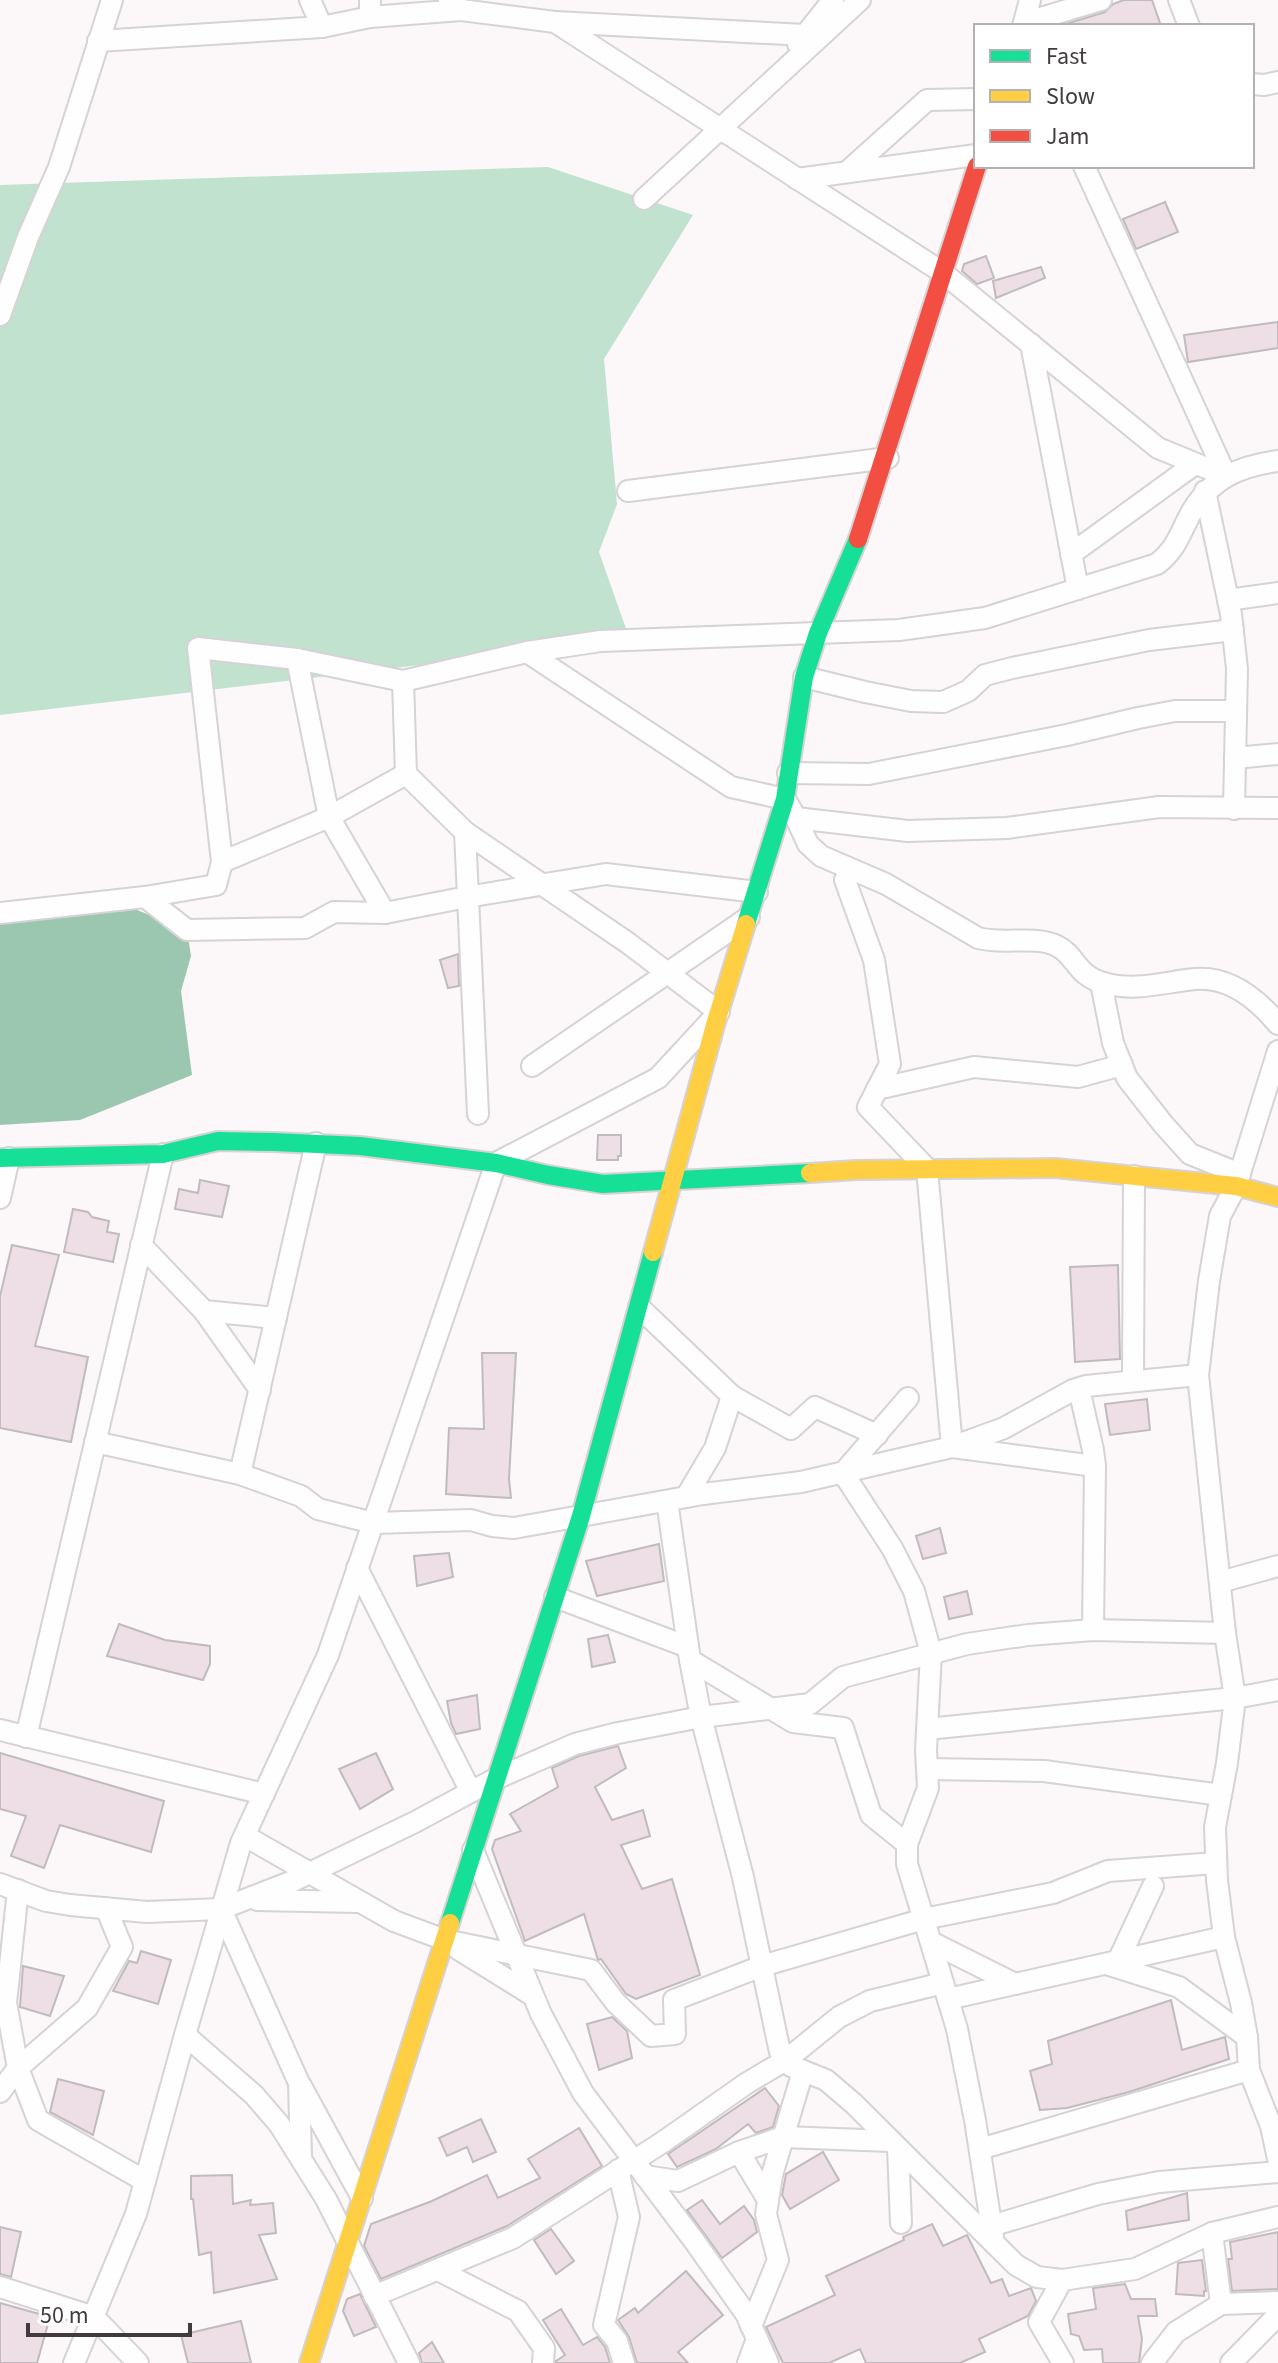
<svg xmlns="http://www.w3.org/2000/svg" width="1278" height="2363" viewBox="0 0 1278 2363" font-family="'Source Sans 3',sans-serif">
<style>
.forest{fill:#c0e2cf}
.water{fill:#9bc7b0}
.building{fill:#eddfe5;stroke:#c0bbbc;stroke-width:2}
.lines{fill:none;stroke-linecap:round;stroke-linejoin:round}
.street-casing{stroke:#d7d2d4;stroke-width:24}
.fast-casing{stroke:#d7d2d4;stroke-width:22}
.slow-casing{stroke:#d7d2d4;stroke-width:22}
.jam-casing{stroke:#d7d2d4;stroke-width:22}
.street{stroke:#fffefe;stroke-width:20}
.fast{stroke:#16e098;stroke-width:18}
.slow{stroke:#ffcf43;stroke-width:18}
.jam{stroke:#f24e42;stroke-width:18}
</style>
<rect width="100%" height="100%" fill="#fcf7f9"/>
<polygon class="forest" points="548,167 693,215 604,359 617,504 599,552 630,640 0,715 0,185"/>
<polygon class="water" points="112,900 187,930 191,956 181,991 192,1075 80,1120 0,1125 0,925 44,908"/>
<g class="building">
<polygon points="1124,0 1152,0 1161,26 1059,26 1105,12 1113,4"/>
<polygon points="1165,202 1178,232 1136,249 1123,219"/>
<polygon points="986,256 994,278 977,284 962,271 964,264"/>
<polygon points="1041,267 1045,278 996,298 993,281"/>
<polygon points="1278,322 1278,348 1188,362 1184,335"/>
<polygon points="458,954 459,986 448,988 440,960"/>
<polygon points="598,1135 621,1135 621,1156 618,1156 618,1160 597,1160"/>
<polygon points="200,1180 229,1186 222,1217 175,1209 179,1189 198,1193"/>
<polygon points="73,1209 88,1212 92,1217 109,1221 107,1232 119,1234 113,1262 64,1252"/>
<polygon points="12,1245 59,1255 35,1346 88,1357 71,1442 0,1428 0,1296"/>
<polygon points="1118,1265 1120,1359 1075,1362 1070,1267"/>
<polygon points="482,1353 516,1353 509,1479 511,1498 446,1494 449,1428 484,1429"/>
<polygon points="1147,1399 1150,1430 1110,1435 1105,1404"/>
<polygon points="940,1528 946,1553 923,1559 916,1536"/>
<polygon points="659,1544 664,1581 597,1596 586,1561"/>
<polygon points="449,1553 453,1577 417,1586 414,1556"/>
<polygon points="967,1591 972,1614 949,1619 944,1597"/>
<polygon points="119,1624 165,1640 210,1646 210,1664 203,1680 107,1656"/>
<polygon points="608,1635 615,1662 592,1667 588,1639"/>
<polygon points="477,1695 480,1729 456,1734 451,1723 447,1701"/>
<polygon points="618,1746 626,1768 595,1787 612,1820 643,1810 650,1836 621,1845 642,1889 672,1879 700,1975 636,1999 626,1994 601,1959 598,1960 584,1914 525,1941 492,1849 495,1840 521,1831 510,1814 558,1787 552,1768 579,1756"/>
<polygon points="0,1753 164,1801 151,1852 60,1825 44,1868 11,1856 26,1816 0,1809"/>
<polygon points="376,1753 393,1789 360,1809 339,1769"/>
<polygon points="141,1951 171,1960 158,2004 113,1991 129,1961 137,1963"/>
<polygon points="23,1966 64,1976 50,2016 20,2007"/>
<polygon points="1171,2000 1182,2050 1225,2037 1229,2059 1129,2092 1067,2108 1040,2110 1030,2071 1052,2064 1048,2041"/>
<polygon points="612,2017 627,2031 632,2058 599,2070 587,2024"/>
<polygon points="58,2079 104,2091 93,2135 50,2112"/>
<polygon points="765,2088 779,2106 773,2127 756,2133 748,2124 716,2149 677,2167 668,2154"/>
<polygon points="481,2119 496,2152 473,2162 467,2147 447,2156 439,2138"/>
<polygon points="579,2128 602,2166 507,2226 381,2279 364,2246 371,2224 432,2201 487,2175 498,2198 540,2178 528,2159"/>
<polygon points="823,2152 839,2180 790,2209 782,2195 786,2174"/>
<polygon points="232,2175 233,2204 251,2200 250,2205 273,2203 276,2233 259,2235 277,2279 214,2293 211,2252 199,2255 193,2199 191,2199 191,2176"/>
<polygon points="1187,2193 1189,2220 1128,2230 1126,2211"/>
<polygon points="702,2200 720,2224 744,2206 754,2220 757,2232 722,2258 687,2210"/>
<polygon points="932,2224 943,2246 967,2235 991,2283 1002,2279 1009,2296 1031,2288 1036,2301 1028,2316 979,2339 985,2352 960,2363 866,2363 860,2349 829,2363 783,2363 766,2327 835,2295 826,2276 904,2240 903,2237"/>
<polygon points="0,2227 21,2232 11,2277 0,2274"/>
<polygon points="551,2229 574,2261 556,2274 534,2240"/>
<polygon points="1278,2232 1278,2289 1232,2291 1228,2259 1232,2259 1230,2242"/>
<polygon points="1202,2260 1206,2291 1204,2291 1204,2296 1176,2294 1178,2263"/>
<polygon points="686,2271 723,2315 678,2352 688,2363 637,2363 629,2337 618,2320 635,2308 638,2313"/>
<polygon points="1125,2284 1131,2299 1155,2299 1157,2316 1138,2316 1142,2339 1139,2363 1103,2363 1102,2349 1084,2350 1079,2336 1071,2334 1068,2314 1096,2309 1093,2288"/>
<polygon points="360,2294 376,2327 354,2336 343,2311 347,2299"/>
<polygon points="0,2303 50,2317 37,2363 0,2363"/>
<polygon points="561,2309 583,2345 597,2337 605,2347 610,2363 556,2363 556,2361 565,2355 543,2320"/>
<polygon points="241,2321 251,2363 188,2363 181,2335"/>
<polygon points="432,2342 444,2363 422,2363 419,2353"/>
</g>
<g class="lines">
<g class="street-casing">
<g id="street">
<polyline points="1179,0 1189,26"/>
<polyline points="461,10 555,22 942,272 1158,448 1226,476"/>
<polyline points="370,17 461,10 449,0"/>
<polyline points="555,22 805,35"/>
<polyline points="1024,23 1101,0"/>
<polyline points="1023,26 1030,0"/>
<polyline points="322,27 370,17 370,0"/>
<polyline points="98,41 322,27 310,0"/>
<polyline points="798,44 833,0"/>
<polyline points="1252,84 1264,85 1278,82"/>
<polyline points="1084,166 1226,476"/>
<polyline points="847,172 927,100 976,99"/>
<polyline points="797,179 976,155"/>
<polyline points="644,199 860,0"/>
<polyline points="0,315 28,237 59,167 112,0"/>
<polyline points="1031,344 1078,589"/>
<path d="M 1278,461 C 1240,466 1211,478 1191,513 C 1180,533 1176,550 1157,564 L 985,618 L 899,630 L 601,641 L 527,652 L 731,787 L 785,799 L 796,818 L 908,831 L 1007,828 L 1159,807 L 1278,808"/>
<polyline points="628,491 888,458"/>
<polyline points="1205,491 1231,614 1237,669 1234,809"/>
<polyline points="1071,554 1195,464"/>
<polyline points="1228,600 1278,593"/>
<polyline points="297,659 329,817 385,913 467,897 606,874 757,892"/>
<polyline points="804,677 865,692 911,701 943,702 968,691 985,675 1012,668 1149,640 1233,630"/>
<polyline points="1235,758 1278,754"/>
<polyline points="788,773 869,774 1067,735 1138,718 1175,711 1236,711"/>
<path d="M 796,818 L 808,844 L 821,856 L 886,884 L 978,938 C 1003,945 1036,935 1057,946 C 1076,955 1076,976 1104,983 C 1135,992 1164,982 1195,979 C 1229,976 1258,1000 1278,1024"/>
<polyline points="465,832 478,1114"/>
<polyline points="222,862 329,817 406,774"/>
<polyline points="845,880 874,960 890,1064 868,1107 927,1169 952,1447 1095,1466"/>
<polyline points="0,913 145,897"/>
<polyline points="385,913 334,912 305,928 187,930 145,897 216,885 222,862 198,648 297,659 403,681 527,652"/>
<polyline points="1101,983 1113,1043 1127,1078 1163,1124 1190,1154 1240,1174"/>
<polyline points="1278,1051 1236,1186 1220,1216 1209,1281 1198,1375 1225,1633 1235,1698 1227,1763 1215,1827 1217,1880 1224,1937 1241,2003 1247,2037 1249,2070 1271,2126 1278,2159"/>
<polyline points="532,1066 749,917"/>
<polyline points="877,1089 974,1067 1078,1077 1122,1065"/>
<polyline points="0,1198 9,1158"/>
<polyline points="141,1245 204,1311 276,1318"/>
<polyline points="639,1307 732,1396 715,1448 686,1497"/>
<polyline points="204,1311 260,1390"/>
<polyline points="1133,1381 1134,1176"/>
<polyline points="1079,1389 1093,1450 1095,1466 1093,1630"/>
<polyline points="732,1396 791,1429 815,1407 877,1435"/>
<polyline points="908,1398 843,1473 892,1548 914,1591 931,1653 926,1750 928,1788 907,1844 907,1864 957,2029 975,2120 994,2243"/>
<polyline points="95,1442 240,1474 301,1496 318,1509 373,1523 471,1520 492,1526 514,1528 703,1494 801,1482 952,1447 1004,1428 1073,1390 1086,1386 1198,1375"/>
<polyline points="240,1474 316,1143"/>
<polyline points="667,1501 690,1660 701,1717 743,1877 780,2052 791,2066 826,2080 853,2103 1016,2265 1037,2277 1062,2280 1135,2269 1212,2233 1278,2217"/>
<polyline points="357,1568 471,1792"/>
<polyline points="1220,1582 1278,1566"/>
<polyline points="555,1597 688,1647"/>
<polyline points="690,1660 793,1722 843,1728 871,1815 907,1844"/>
<polyline points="927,1729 1235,1698 1278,1690"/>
<polyline points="0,1730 264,1794"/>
<polyline points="26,1737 163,1154"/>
<polyline points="927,1769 1044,1771 1221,1795"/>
<polyline points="245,1836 394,1921 445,1940 591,1970 616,2003 651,2036 675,2034 674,2000 762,1966 924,1919 1053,1893 1108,1871 1216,1863"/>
<polyline points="473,1850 541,2014 583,2093 695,2242 746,2314 768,2363"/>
<polyline points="0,1884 46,1901 70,1905 147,1912 221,1909 293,1881 415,1822 493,1780 575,1744 618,1733 701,1717 810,1704 843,1677 967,1644 1028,1635 1093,1630 1225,1633"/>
<polyline points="18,1890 6,2003 18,2068 38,2120 145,2181"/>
<polyline points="257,1900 357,1902"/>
<polyline points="221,1909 299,2083 301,2156"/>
<polyline points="931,1942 1015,1984"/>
<polyline points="458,1949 532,1995"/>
<polyline points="1118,1961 1153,1886"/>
<polyline points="1106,1964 1179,1987 1247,2037"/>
<polyline points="948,1999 1224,1937"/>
<polyline points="185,2035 254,2095 279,2124 326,2199 409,2363"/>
<polyline points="301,2086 362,2198"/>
<polyline points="0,2092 18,2068 87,2008 122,1947 106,1908"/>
<polyline points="898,2148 901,2223"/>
<polyline points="980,2149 1249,2070"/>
<polyline points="739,2152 768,2200"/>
<polyline points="618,2170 629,2217 604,2325 617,2341 624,2363"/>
<polyline points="645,2176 678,2181 739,2152 783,2137 891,2141"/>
<polyline points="991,2226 1098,2194 1159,2182 1278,2172"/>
<polyline points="1212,2233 1221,2304"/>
<polyline points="438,2270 518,2311 544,2348 543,2363"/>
<polyline points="1062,2280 1039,2322 1063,2363"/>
<polyline points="0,2287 94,2317 138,2363"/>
<polyline points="374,2296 513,2238 663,2142 747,2083 786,2060 839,2017 870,2001 943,1983"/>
<polyline points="751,2326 778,2260 766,2214 772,2175 803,2071"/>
<polyline points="74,2363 136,2214 185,2035 241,1843 328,1655 496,1163 658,1078 719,1012 628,943 465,832 406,774 403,681"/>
<polyline points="748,2363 757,2339"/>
<polyline points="1152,2363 1176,2332 1221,2304 1278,2302"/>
<polyline points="1231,2363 1278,2315"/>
</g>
</g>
<g class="fast-casing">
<g id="fast">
<polyline points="746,924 785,799 804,677 818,633 858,539"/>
<polyline points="0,1158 163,1154 218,1141 274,1142 360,1146 496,1163 548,1175 603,1184 810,1173"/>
<polyline points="450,1923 581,1516 653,1252"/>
</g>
</g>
<g class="slow-casing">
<g id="slow">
<polyline points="810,1173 856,1170 1055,1168 1236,1186 1278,1197"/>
<polyline points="653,1252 715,1025 746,924"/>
<polyline points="309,2363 450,1923"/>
</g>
</g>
<g class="jam-casing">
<polyline id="jam" points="858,539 977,166"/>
</g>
<use href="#street" class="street"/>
<use href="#fast" class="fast"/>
<use href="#slow" class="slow"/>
<use href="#jam" class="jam"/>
</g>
<rect x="974" y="24" width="280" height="144" fill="#ffffff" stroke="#b3b1b1" stroke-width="2"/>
<rect x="990" y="50" width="40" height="12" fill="#16e098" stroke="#b3b1b1" stroke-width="2"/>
<text x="1046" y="64" font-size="24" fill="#413b3d">Fast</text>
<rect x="990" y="90" width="40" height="12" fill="#ffcf43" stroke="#b3b1b1" stroke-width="2"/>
<text x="1046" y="104" font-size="24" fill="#413b3d">Slow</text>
<rect x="990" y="130" width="40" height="12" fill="#f24e42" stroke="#b3b1b1" stroke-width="2"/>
<text x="1046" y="144" font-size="24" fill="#413b3d">Jam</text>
<path d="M28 2323v12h162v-12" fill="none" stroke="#413b3d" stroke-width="4"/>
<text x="40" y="2323" font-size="24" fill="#413b3d" stroke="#ffffff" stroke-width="6" paint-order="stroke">50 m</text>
</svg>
